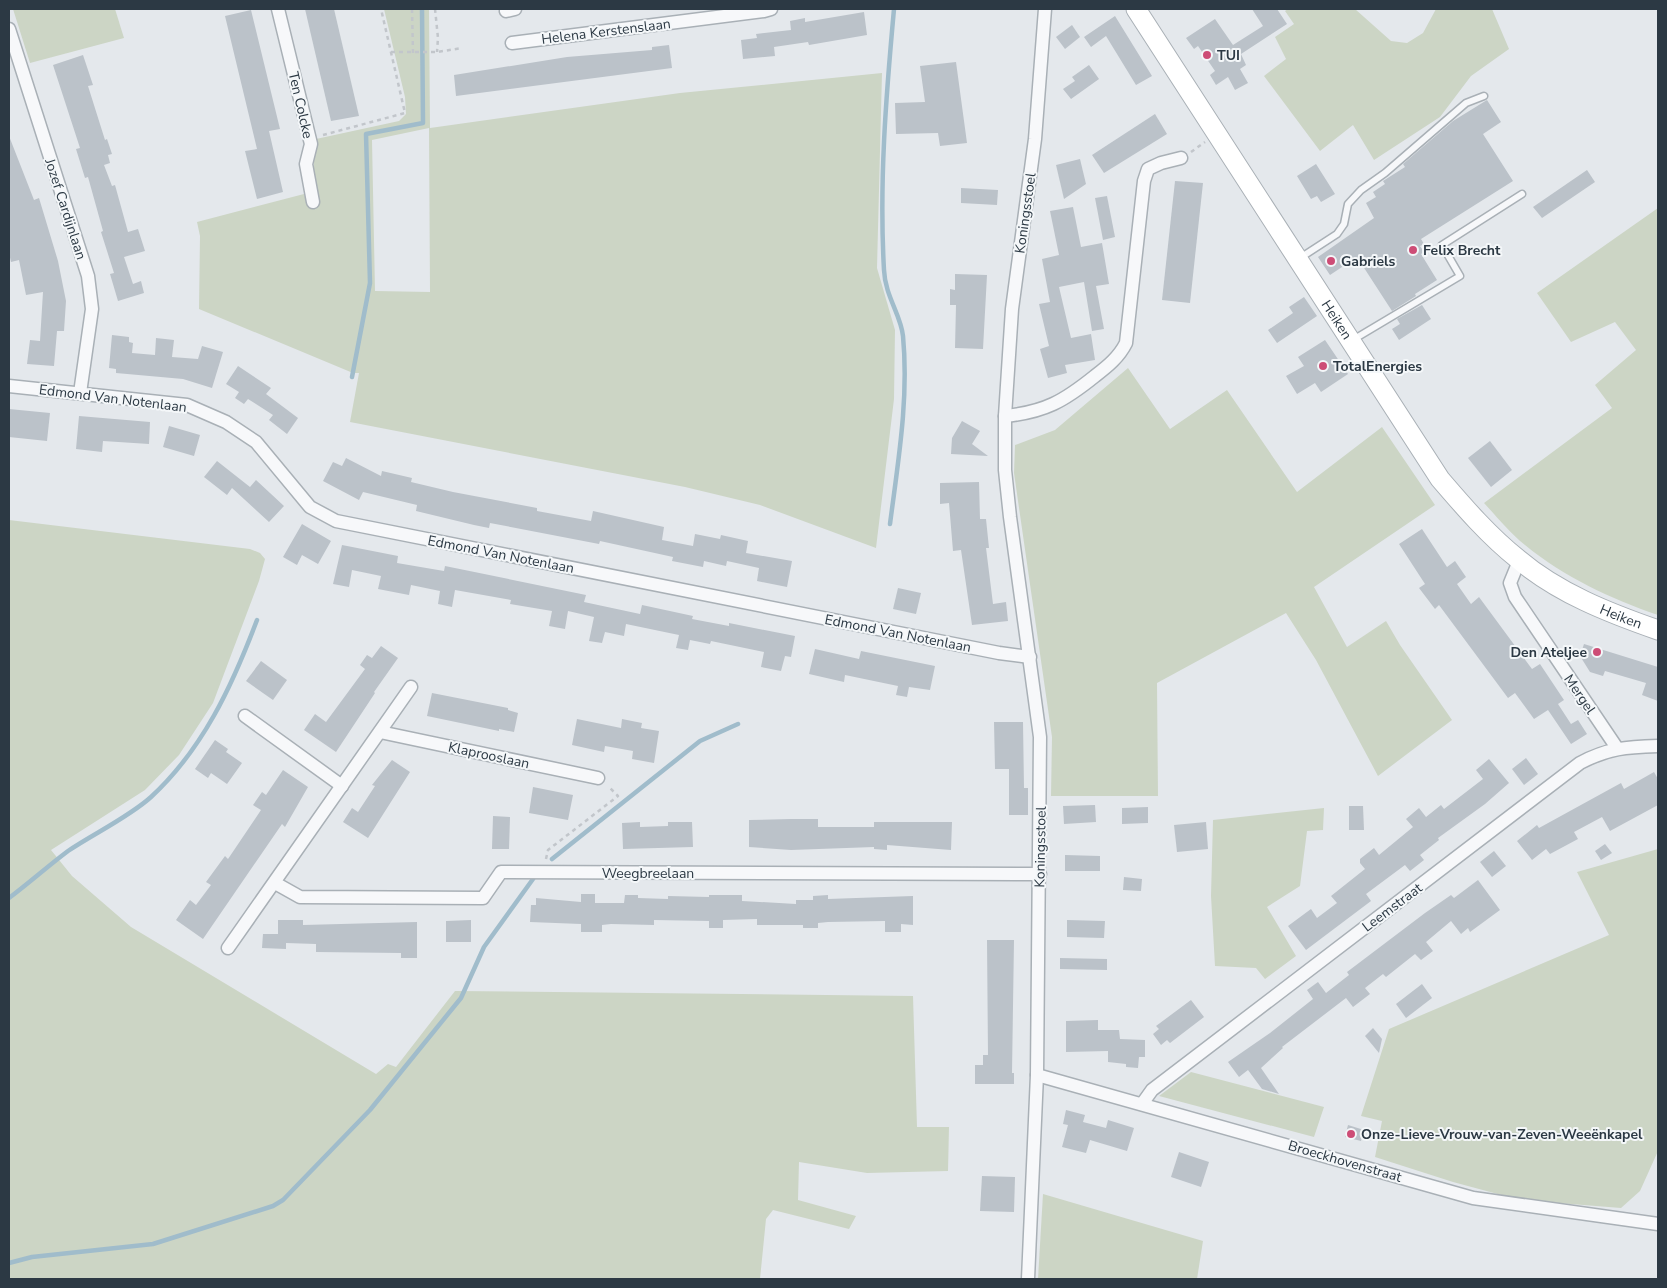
<svg xmlns="http://www.w3.org/2000/svg" width="1667" height="1288" viewBox="0 0 1667 1288" font-family="'Nunito Sans',sans-serif">
<style>
.green{fill:#ccd5c5;fill-rule:evenodd}
.lines{fill:none;stroke-linecap:round;stroke-linejoin:round}
.stream{stroke:#a0bccb;stroke-width:4.5}
.building{fill:#bbc2c9}
.service-casing{stroke:#a9b0b6;stroke-width:9}
.minor-casing{stroke:#a9b0b6;stroke-width:15}
.secondary-casing{stroke:#a9b0b6;stroke-width:21}
.path{stroke:#c2c6cb;stroke-width:2.5;stroke-dasharray:4 4;stroke-linecap:butt}
.service{stroke:#f7f8fa;stroke-width:6}
.minor{stroke:#f7f8fa;stroke-width:12}
.secondary{stroke:#fff;stroke-width:19}
.poi-dot{fill:#cd4d76;stroke:#f4f7f9;stroke-width:2}
.labels{text-anchor:middle;stroke-width:4;stroke-linejoin:round;paint-order:stroke}
.street-label{font-size:14px;fill:#2c3944;stroke:#f4f7f9}
.poi-label{font-size:14px;font-weight:bold;fill:#2c3944;stroke:#f4f7f9;text-anchor:start}
</style>
<rect width="100%" height="100%" fill="#e4e8ec"/>
<g class="green">
<polygon points="13,9 115,9 124,38 30,63"/>
<path d="M 384,9 L 429,9 L 430,128 L 680,93 L 882,73 L 877,268 L 895,330 L 894,399 L 876,548 L 760,505 L 685,487 L 350,422 L 359,373 L 353,373 L 199,309 L 200,236 L 197,222 L 304,194 L 308,206 L 320,204 L 313,173 L 316,139 L 399,121 L 406,114 L 405,97 ZM 429,128 L 430,292 L 375,291 L 372,140 Z"/>
<polygon points="1288,9 1355,9 1391,41 1407,43 1423,33 1436,9 1492,9 1509,49 1471,76 1440,117 1374,160 1353,125 1320,151 1264,76 1286,59 1275,37 1294,24 1285,11"/>
<path d="M 1658,208 L 1658,615 C 1611,599 1564,577 1525,545 C 1510,533 1497,517 1484,503 L 1612,408 L 1595,385 L 1636,350 L 1615,322 L 1571,342 L 1537,293 Z"/>
<polygon points="1128,368 1170,429 1227,390 1297,492 1382,427 1435,505 1314,587 1347,647 1386,621 1400,645 1452,720 1378,776 1316,660 1286,613 1157,683 1158,796 1051,796 1052,737 1014,473 1015,445 1055,430"/>
<polygon points="9,520 250,549 260,553 265,559 259,581 213,703 179,755 145,790 51,850 72,876 131,927 376,1074 388,1064 396,1067 455,991 913,996 917,1127 949,1127 948,1171 867,1173 799,1162 798,1200 856,1216 849,1229 773,1210 766,1219 760,1279 9,1279"/>
<polygon points="1324,808 1323,830 1307,831 1300,886 1267,907 1296,956 1265,979 1256,968 1215,966 1211,896 1213,820"/>
<polygon points="1658,849 1658,1151 1640,1191 1621,1208 1520,1200 1453,1182 1375,1157 1382,1121 1361,1116 1389,1029 1609,935 1577,872"/>
<polygon points="1191,1072 1324,1107 1314,1137 1159,1096"/>
<polygon points="1043,1194 1203,1241 1197,1279 1038,1279"/>
</g>
<g class="lines">
<g class="stream">
<polyline points="352,377 370,283 366,134 423,123 422,9"/>
<path d="M 890,524 C 898,462 909,399 903,336 C 901,315 885,296 884,270 C 879,183 886,96 894,9"/>
<polyline points="552,859 700,741 738,724"/>
<path d="M 9,898 C 29,883 48,866 68,851 C 93,834 129,817 151,797 C 203,749 232,686 257,620"/>
<polyline points="9,1263 32,1257 153,1244 273,1206 283,1200 370,1110 461,998 484,947 533,879"/>
</g>
</g>
<g class="building">
<polygon points="305,9 334,9 359,116 331,121"/>
<polygon points="1252,9 1277,9 1287,24 1241,54 1246,65 1240,69 1248,83 1235,90 1228,77 1216,85 1210,75 1215,71 1198,46 1194,49 1186,38 1215,19 1233,45 1263,26"/>
<polygon points="251,10 280,129 269,131 283,192 257,199 245,151 257,149 225,16"/>
<polygon points="864,12 867,35 809,45 808,42 774,47 775,56 743,59 741,40 757,38 756,34 791,30 790,21 805,18 805,22"/>
<polygon points="1115,16 1152,76 1136,85 1106,36 1091,47 1084,37"/>
<polygon points="1072,25 1080,37 1065,49 1056,37"/>
<polygon points="669,45 672,68 456,96 454,75 567,57 652,50 652,47"/>
<polygon points="83,55 93,85 88,86 105,140 107,139 112,154 108,155 110,163 104,165 112,186 115,185 128,232 138,229 145,251 124,257 133,284 141,281 144,293 118,301 110,274 114,273 101,232 103,231 88,177 85,178 76,149 80,148 53,65"/>
<polygon points="956,62 967,143 940,146 938,133 896,134 895,103 925,102 920,66"/>
<polygon points="1089,65 1099,79 1071,99 1063,89 1075,81 1072,77"/>
<polygon points="1487,100 1501,122 1483,134 1513,181 1421,239 1424,244 1420,246 1424,252 1421,254 1437,280 1415,294 1416,296 1392,311 1357,257 1330,275 1318,257 1374,218 1366,203 1376,197 1373,192 1385,184 1383,181 1405,167 1403,164 1453,121"/>
<polygon points="1155,114 1167,134 1104,173 1092,155"/>
<polygon points="9,136 34,200 39,198 58,261 66,301 64,331 57,331 54,366 27,364 30,340 40,341 43,292 26,295 19,260 11,262 9,253"/>
<polygon points="1080,159 1086,184 1064,199 1056,165"/>
<polygon points="1316,164 1335,194 1321,202 1317,196 1311,199 1297,176"/>
<polygon points="1587,170 1595,182 1542,218 1533,207"/>
<polygon points="1175,181 1203,183 1190,303 1162,300"/>
<polygon points="961,188 998,190 997,205 961,203"/>
<polygon points="1107,196 1115,237 1103,240 1095,198"/>
<polygon points="1073,207 1081,247 1102,243 1109,284 1096,286 1104,329 1092,331 1084,282 1059,287 1071,338 1091,334 1095,360 1065,365 1067,373 1048,378 1040,349 1049,346 1039,304 1050,302 1042,259 1059,255 1050,211"/>
<polygon points="955,274 987,275 983,349 955,348 956,305 950,305 950,289 955,290"/>
<polygon points="1304,297 1317,316 1277,343 1268,330 1293,313 1289,307"/>
<polygon points="1422,305 1431,319 1399,340 1392,329 1400,324 1397,319"/>
<polygon points="112,335 129,337 129,342 133,343 132,353 155,355 156,338 174,340 172,357 198,359 202,346 223,352 212,388 183,379 116,373 116,369 109,368"/>
<polygon points="1325,340 1348,374 1321,392 1315,383 1297,394 1286,376 1304,366 1298,357"/>
<polygon points="238,366 271,388 266,394 298,418 287,434 269,420 273,415 248,399 244,404 235,398 239,392 226,384"/>
<polygon points="9,409 50,413 47,441 9,437"/>
<polygon points="79,416 150,422 149,444 103,441 102,452 76,449"/>
<polygon points="962,421 980,431 972,444 988,456 951,454 952,438"/>
<polygon points="169,426 200,435 194,456 163,447"/>
<polygon points="1490,441 1512,470 1491,487 1468,458"/>
<polygon points="346,458 381,476 382,471 412,478 411,482 453,492 537,508 537,511 591,521 593,511 664,527 662,540 693,546 695,534 720,539 721,535 748,541 746,553 792,561 787,587 757,581 759,568 727,561 726,566 704,561 703,567 672,561 673,557 600,541 599,544 490,523 489,528 474,525 416,511 417,505 363,492 359,500 323,481 333,462 342,466"/>
<polygon points="217,461 250,487 256,480 284,506 269,522 232,488 227,495 204,477"/>
<polygon points="979,482 980,519 986,519 989,548 986,548 993,604 1006,602 1008,621 972,625 961,550 953,551 949,503 940,504 940,483"/>
<polygon points="302,524 331,541 318,564 302,555 297,565 283,557"/>
<polygon points="1422,529 1447,567 1455,561 1466,577 1457,584 1471,604 1479,597 1532,669 1540,664 1564,700 1558,704 1571,724 1578,720 1587,734 1571,744 1548,710 1534,719 1515,693 1508,698 1439,605 1435,609 1419,588 1425,584 1399,544"/>
<polygon points="342,545 398,556 397,563 444,571 445,566 586,595 584,602 640,614 642,605 693,616 692,619 729,626 729,623 795,636 791,657 785,656 781,671 761,667 764,652 711,641 710,644 690,640 688,650 676,648 679,635 626,624 624,636 605,632 602,643 589,641 594,617 568,611 565,629 549,626 552,611 510,604 511,600 455,590 452,607 438,604 440,591 411,585 409,595 378,589 381,576 352,570 349,587 333,584"/>
<polygon points="898,588 921,593 916,614 893,609"/>
<polygon points="1584,644 1658,667 1658,701 1642,695 1646,683 1605,671 1603,676 1590,672 1580,656"/>
<polygon points="381,646 398,658 374,692 375,693 336,752 304,730 315,714 326,722 365,669 360,665 367,655 372,658"/>
<polygon points="815,649 859,659 861,651 935,666 930,690 909,687 907,697 896,695 898,686 845,675 844,682 809,674"/>
<polygon points="261,661 287,680 273,700 246,681"/>
<polygon points="432,693 508,708 508,710 518,713 514,732 499,729 499,731 427,716"/>
<polygon points="577,719 621,728 622,719 642,723 641,728 659,731 654,763 632,759 633,751 605,746 604,752 572,745"/>
<polygon points="994,722 1023,722 1024,788 1028,788 1028,815 1009,815 1009,769 995,769"/>
<polygon points="215,740 228,749 226,752 242,763 227,784 211,773 208,778 195,769"/>
<polygon points="1526,758 1538,774 1524,785 1512,769"/>
<polygon points="1489,759 1509,783 1485,804 1438,838 1439,840 1420,855 1424,860 1410,871 1405,865 1366,894 1371,901 1306,950 1288,926 1311,909 1317,918 1337,903 1331,896 1365,869 1360,863 1360,859 1374,848 1379,855 1413,827 1406,819 1419,808 1426,817 1441,805 1444,809 1483,779 1476,770"/>
<polygon points="392,760 410,772 368,838 343,822 352,808 358,812 375,786 372,785"/>
<polygon points="283,770 308,787 285,827 282,824 203,939 176,920 190,900 196,905 211,885 206,882 225,856 228,859 261,810 253,805 262,792 266,795"/>
<polygon points="1654,772 1658,779 1658,805 1610,831 1602,817 1574,832 1578,839 1550,854 1546,849 1532,860 1517,841 1537,825 1539,828 1621,783 1624,789"/>
<polygon points="533,787 573,795 568,820 529,813"/>
<polygon points="1095,805 1096,822 1064,824 1063,806"/>
<polygon points="1349,806 1363,806 1364,830 1349,830"/>
<polygon points="1148,807 1148,823 1122,824 1122,808"/>
<polygon points="493,816 510,817 509,849 492,849"/>
<polygon points="791,819 818,819 818,827 874,827 874,822 952,822 951,850 887,845 887,850 874,849 874,847 791,850 749,847 749,820"/>
<polygon points="640,822 640,827 668,826 668,822 692,822 693,847 623,849 622,823"/>
<polygon points="1206,822 1208,849 1177,852 1174,825"/>
<polygon points="1605,844 1612,853 1601,860 1595,851"/>
<polygon points="1494,851 1506,866 1492,877 1480,862"/>
<polygon points="1065,855 1100,856 1100,871 1065,871"/>
<polygon points="1124,877 1142,879 1141,891 1123,890"/>
<polygon points="1478,880 1500,910 1470,932 1468,928 1461,934 1451,921 1426,942 1433,951 1421,960 1415,954 1386,977 1383,974 1365,988 1370,994 1353,1007 1346,998 1282,1047 1283,1048 1261,1068 1279,1094 1262,1089 1248,1070 1239,1077 1228,1062 1270,1033 1313,999 1307,990 1318,982 1326,993 1349,975 1347,972 1425,913 1451,895 1454,898"/>
<polygon points="581,894 595,894 595,903 624,903 625,895 638,895 638,898 668,899 668,896 709,897 709,895 742,895 742,901 796,904 796,900 813,900 813,896 828,895 828,899 913,896 913,925 901,924 901,932 885,932 885,921 828,922 818,923 818,928 803,928 803,925 757,925 757,919 723,920 723,928 709,928 709,921 654,920 654,925 611,924 602,925 602,932 581,932 581,924 530,922 531,905 536,905 536,898 581,902"/>
<polygon points="278,920 303,920 303,925 417,922 417,958 401,958 401,953 316,952 316,944 286,943 286,949 262,948 263,934 278,934"/>
<polygon points="471,920 471,942 446,942 446,921"/>
<polygon points="1067,920 1105,921 1104,938 1067,937"/>
<polygon points="987,940 1014,940 1012,1073 1014,1073 1014,1084 975,1084 975,1065 983,1065 983,1055 988,1055"/>
<polygon points="1060,958 1107,959 1107,970 1060,969"/>
<polygon points="1422,984 1432,998 1406,1018 1396,1004"/>
<polygon points="1191,1000 1204,1017 1170,1043 1167,1040 1161,1045 1153,1034 1159,1029 1156,1026"/>
<polygon points="1098,1020 1098,1030 1119,1030 1120,1039 1145,1040 1145,1057 1139,1057 1138,1068 1126,1067 1126,1064 1108,1062 1108,1051 1066,1052 1066,1021"/>
<polygon points="1373,1028 1382,1039 1379,1053 1365,1036"/>
<polygon points="1066,1110 1085,1115 1083,1122 1106,1128 1108,1120 1134,1128 1127,1151 1090,1140 1086,1153 1062,1147 1068,1125 1063,1124"/>
<polygon points="1348,1125 1364,1130 1361,1141 1345,1137"/>
<polygon points="1179,1152 1209,1162 1201,1187 1171,1177"/>
<polygon points="982,1176 1015,1177 1014,1212 980,1211"/>
</g>
<g class="lines">
<g class="service-casing">
<g id="service">
<polyline points="1300,258 1337,234 1344,224 1348,204 1361,190 1385,173 1466,103 1484,96"/>
<polyline points="1351,341 1460,276 1442,245 1522,194"/>
</g>
</g>
<g class="minor-casing">
<g id="minor">
<polyline points="278,9 311,144 306,164 313,202"/>
<polyline points="506,11 515,9"/>
<polyline points="9,29 88,276 92,309 80,393"/>
<polyline points="512,43 764,11 771,9"/>
<polyline points="9,386 187,405 226,422 256,442 310,507 336,521 999,653 1030,657"/>
<path d="M 1005,416 C 1045,412 1064,401 1095,376 C 1108,366 1119,357 1126,343 L 1144,181 L 1148,169 L 1161,163 L 1181,158"/>
<polyline points="1519,561 1510,583 1515,597 1617,748"/>
<polyline points="245,716 342,786"/>
<polyline points="380,732 598,778"/>
<polyline points="275,883 300,897 483,898 501,872 1040,874"/>
<polyline points="228,948 411,687"/>
<polyline points="1037,1075 1473,1198 1658,1224"/>
<path d="M 1142,1104 L 1152,1090 L 1580,763 C 1608,748 1627,747 1658,746"/>
<polyline points="1028,1279 1037,1075 1040,737 1010,517 1005,470 1005,416 1012,309 1035,139 1045,9"/>
</g>
</g>
<g class="secondary-casing">
<g id="secondary">
<path id="s1" d="M 1136,9 L 1440,479 C 1464,507 1489,536 1518,559 C 1558,593 1609,613 1658,630"/>
</g>
</g>
<g class="path">
<polyline points="412,9 413,53"/>
<polyline points="435,9 438,38 437,52"/>
<polyline points="391,52 437,52 462,48"/>
<polyline points="323,135 405,113 381,9"/>
<polyline points="1191,152 1205,142"/>
<polyline points="546,859 548,850 618,796 608,786"/>
</g>
<use href="#service" class="service"/>
<use href="#minor" class="minor"/>
<use href="#secondary" class="secondary"/>
</g>
<g class="poi-dot">
<circle cx="1207" cy="55" r="5"/>
<circle cx="1413" cy="250" r="5"/>
<circle cx="1331" cy="261" r="5"/>
<circle cx="1323" cy="366" r="5"/>
<circle cx="1597" cy="652" r="5"/>
<circle cx="1351" cy="1134" r="5"/>
</g>
<g class="labels">
<g class="street-label">
<text transform="translate(606 31) rotate(-7)" y="5">Helena Kerstenslaan</text>
<text transform="translate(301 105) rotate(77)" y="5">Ten Colcke</text>
<text transform="translate(66 209) rotate(72)" y="5">Jozef Cardijnlaan</text>
<text transform="translate(1025 213) rotate(-82)" y="5">Koningsstoel</text>
<text dy="5" stroke="none"><textPath href="#s1" startOffset="370">Heiken</textPath></text>
<text transform="translate(113 398) rotate(7)" y="5">Edmond Van Notenlaan</text>
<text transform="translate(501 554) rotate(11)" y="5">Edmond Van Notenlaan</text>
<text dy="5" stroke="none"><textPath href="#s1" startOffset="790">Heiken</textPath></text>
<text transform="translate(898 633) rotate(11)" y="5">Edmond Van Notenlaan</text>
<text transform="translate(1580 694) rotate(56)" y="5">Mergel</text>
<text transform="translate(489 755) rotate(12)" y="5">Klaprooslaan</text>
<text transform="translate(1040 847) rotate(-89)" y="5">Koningsstoel</text>
<text x="648" y="878">Weegbreelaan</text>
<text transform="translate(1392 907) rotate(-37)" y="5">Leemstraat</text>
<text transform="translate(1345 1161) rotate(16)" y="5">Broeckhovenstraat</text>
</g>
<g class="poi-label">
<text x="1217" y="60">TUI</text>
<text x="1423" y="255">Felix Brecht</text>
<text x="1341" y="266">Gabriels</text>
<text x="1333" y="371">TotalEnergies</text>
<text x="1587" y="657" text-anchor="end">Den Ateljee</text>
<text x="1361" y="1139">Onze-Lieve-Vrouw-van-Zeven-Weeënkapel</text>
</g>
</g>
<rect width="1667" height="1288" fill="none" stroke="#2c3944" stroke-width="20"/>
</svg>
